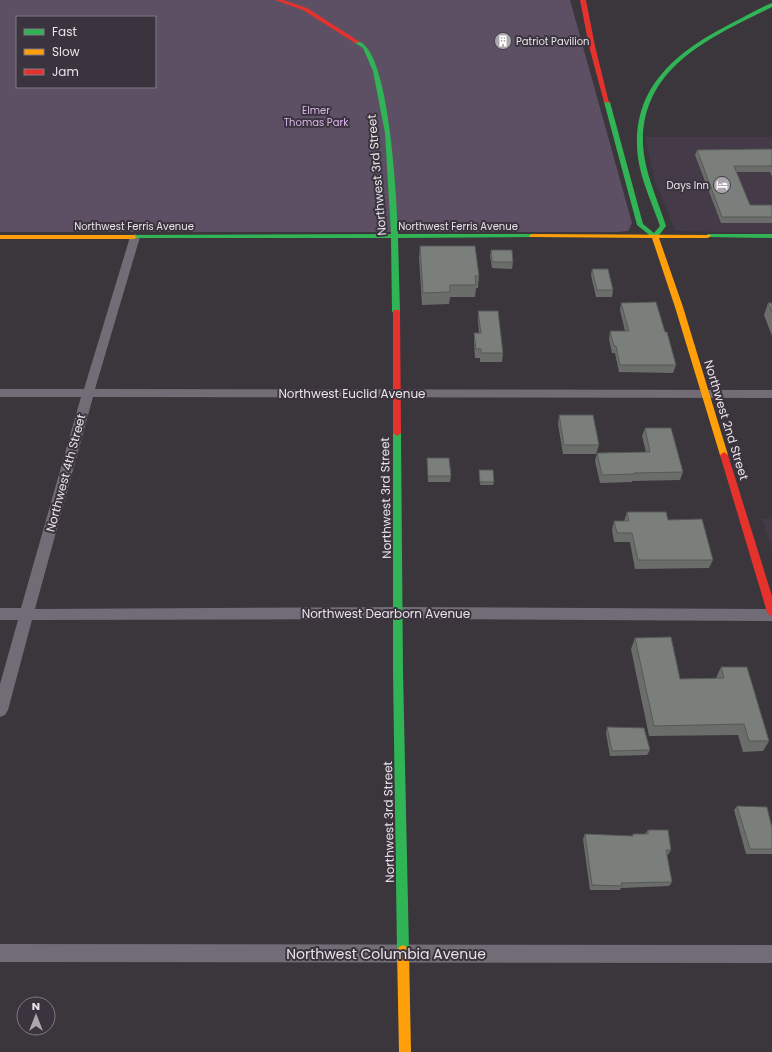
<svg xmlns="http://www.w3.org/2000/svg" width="772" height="1052" viewBox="0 0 772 1052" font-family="Poppins,sans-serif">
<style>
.built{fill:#443a48}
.green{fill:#5d5064;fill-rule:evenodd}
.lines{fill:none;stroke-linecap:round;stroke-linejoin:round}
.street{fill:#716c75;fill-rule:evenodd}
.fast{fill:#30b455;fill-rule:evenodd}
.slow{fill:#ff9f0a;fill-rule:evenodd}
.jam{fill:#e5322d;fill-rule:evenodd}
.wall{fill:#6a6d6a}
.building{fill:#7b7f7b;stroke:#565956}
.labels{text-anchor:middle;stroke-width:4;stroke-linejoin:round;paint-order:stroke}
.far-poi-label{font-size:10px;fill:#e8e4ea;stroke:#3b343e;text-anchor:start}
.far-park-label{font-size:10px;fill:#dbb6ec;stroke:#3b343e}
.far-street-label{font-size:10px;fill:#e8e4ea;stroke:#3b343e}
.street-label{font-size:12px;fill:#e8e4ea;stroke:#3b343e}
.near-street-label{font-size:14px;fill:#e8e4ea;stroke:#3b343e}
</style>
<rect width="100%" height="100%" fill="#3a363c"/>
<g class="built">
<polygon points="645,137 772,137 772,233 675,231 655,181"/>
<polygon points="762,519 772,519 772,550"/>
</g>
<path class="green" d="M 0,0 L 570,0 L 632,223 L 628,231 L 617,232 L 0,232 ZM 17,17 L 155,17 L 155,87 L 17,87 Z"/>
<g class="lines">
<g class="street">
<polygon points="135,234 140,237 95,389 772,390 772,398 93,397 35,609 399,607 772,609 772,621 399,619 32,620 8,710 5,715 0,717 0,684 18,620 0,620 0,608 21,608 81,397 0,397 0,389 84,389 130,237"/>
<polygon points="0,944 772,945 772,963 0,962"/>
</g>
<g class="fast">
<path d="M 772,3 L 772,7 C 713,36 641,66 643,144 C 644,172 658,200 666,226 L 657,238 L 653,238 L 637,225 L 604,102 L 607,100 L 610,102 L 643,224 L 654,233 L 660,226 C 651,200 637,172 637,144 C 636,81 683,48 734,22 C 746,16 759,8 772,3 Z"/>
<path d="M 355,41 C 390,39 397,207 398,234 L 532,234 L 535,236 L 534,237 L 398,238 L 400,312 L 396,314 L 392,312 L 391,238 L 132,238 L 132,236 L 134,235 L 391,234 L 385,133 L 373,71 L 363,48 L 355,43 Z"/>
<polygon points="708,234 772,234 772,238 706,237 705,236"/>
<polygon points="397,430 401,433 403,671 409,951 407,955 403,957 399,955 397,951 393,671 393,433"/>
</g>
<g class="slow">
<polygon points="532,234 710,235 711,236 708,238 659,238 683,307 728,455 727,457 721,457 720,455 675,307 652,238 530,237 529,236"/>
<polygon points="0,235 134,235 137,237 134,239 0,239"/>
<polygon points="403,945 407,947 409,951 411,1052 399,1052 397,951 399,947"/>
</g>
<g class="jam">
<polygon points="275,0 283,0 307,8 360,42 355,43 303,10"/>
<polygon points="580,0 586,0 595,46 609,103 604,102 589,46"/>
<polygon points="393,310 399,310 400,312 401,433 397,436 393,433"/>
<polygon points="724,452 728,455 772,596 772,616 769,615 767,612 720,455"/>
</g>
</g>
<g class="wall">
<polygon points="772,149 772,177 770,172 736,172 750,205 772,205 772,223 721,223 695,155 697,150"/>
<polygon points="420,246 479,276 478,288 476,288 475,297 450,297 449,304 422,305 419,258"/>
<polygon points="491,250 513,262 512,269 492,268 490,256"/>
<polygon points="592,269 613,290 612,297 596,297 591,275"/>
<polygon points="621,303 676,365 673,373 619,372 615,353 612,353 609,339 610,331 625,331 620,310"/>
<polygon points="768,303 772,303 772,336 764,315"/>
<polygon points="478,311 503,353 502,362 480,362 480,358 475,358 474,342 474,333 479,333 478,320"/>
<polygon points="559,415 599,445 596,454 563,454 558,424"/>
<polygon points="645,428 683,472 680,480 632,481 632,482 600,483 595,461 597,453 646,452 642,436"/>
<polygon points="427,458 451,476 450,482 428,482"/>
<polygon points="479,470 494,482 493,485 480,485"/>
<polygon points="627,512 668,520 713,560 709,568 635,569 630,542 614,542 612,530 614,521 624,521"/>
<polygon points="635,638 680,679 716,678 721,667 769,741 763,751 743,752 738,735 649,736 631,649"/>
<polygon points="607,727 650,750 647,755 610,756 606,733"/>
<polygon points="737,806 772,828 772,854 746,854 734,810"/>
<polygon points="648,830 671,850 668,855 667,855 672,882 669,886 621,888 620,890 590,890 583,839 585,834 632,836 633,834 645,834"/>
</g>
<g class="building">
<polygon points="772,149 772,167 772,166 734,166 750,205 772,205 772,217 722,217 697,150"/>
<polygon points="420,246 475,246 479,276 475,276 476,285 450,285 450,292 423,293"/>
<polygon points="491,250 512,250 513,262 492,262"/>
<polygon points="592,269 608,269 613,290 597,290"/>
<polygon points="656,302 665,332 667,332 676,365 620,365 616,346 614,346 610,331 629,331 621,303"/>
<polygon points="768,303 772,303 772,313"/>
<polygon points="478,311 498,311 503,353 481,353 481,349 476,349 474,333 481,333"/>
<polygon points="559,415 593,415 599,445 564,445"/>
<polygon points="645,428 671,428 683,472 634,473 634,474 602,475 597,453 650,452"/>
<polygon points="427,458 449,458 451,476 428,476"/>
<polygon points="479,470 493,470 494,482 480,482"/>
<polygon points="627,512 666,512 668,520 702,519 713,560 638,560 632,533 617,533 614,521 629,521"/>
<polygon points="671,637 680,679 724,678 721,667 747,667 769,741 749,741 744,724 654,726 635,638"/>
<polygon points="607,727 644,728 650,750 612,751"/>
<polygon points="737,806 767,807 772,828 772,849 750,849"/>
<polygon points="648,830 668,830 671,850 666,850 672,882 621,883 622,886 592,885 585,834 633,836 633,834 648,834"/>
</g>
<defs>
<g id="building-disc" transform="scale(0.9)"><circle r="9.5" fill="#aba7ad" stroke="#3b343e"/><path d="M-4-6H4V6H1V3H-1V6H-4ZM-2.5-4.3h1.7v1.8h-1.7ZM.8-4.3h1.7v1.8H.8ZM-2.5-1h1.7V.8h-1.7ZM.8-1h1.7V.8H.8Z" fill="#fff"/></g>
<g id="hotel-disc" transform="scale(0.9)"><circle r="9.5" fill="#aba7ad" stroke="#3b343e"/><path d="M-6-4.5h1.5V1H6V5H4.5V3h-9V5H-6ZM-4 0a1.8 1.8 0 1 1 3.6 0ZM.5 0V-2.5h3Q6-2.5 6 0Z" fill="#fff"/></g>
</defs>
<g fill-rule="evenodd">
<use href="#building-disc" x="503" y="41"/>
<use href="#hotel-disc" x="722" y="185"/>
</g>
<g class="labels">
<g class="far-poi-label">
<text x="516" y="45">Patriot Pavilion</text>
<text x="709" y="189" text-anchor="end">Days Inn</text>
</g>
<g class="far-park-label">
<text x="316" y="114">Elmer<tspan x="316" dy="12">Thomas Park</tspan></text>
</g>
<g class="far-street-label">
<text x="134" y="230">Northwest Ferris Avenue</text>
<text x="458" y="230">Northwest Ferris Avenue</text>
</g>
<g class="street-label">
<text transform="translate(377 175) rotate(-95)" y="4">Northwest 3rd Street</text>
<text x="352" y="398">Northwest Euclid Avenue</text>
<text transform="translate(726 420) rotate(73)" y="4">Northwest 2nd Street</text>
<text transform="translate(66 473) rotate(-75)" y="4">Northwest 4th Street</text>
<text transform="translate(386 498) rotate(-91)" y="4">Northwest 3rd Street</text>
<text x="386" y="618">Northwest Dearborn Avenue</text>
<text transform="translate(389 822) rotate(-91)" y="4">Northwest 3rd Street</text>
</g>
<g class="near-street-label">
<text x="386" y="959">Northwest Columbia Avenue</text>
</g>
</g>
<rect x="16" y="16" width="140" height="72" fill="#3b343e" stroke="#807a83"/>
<rect x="24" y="29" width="20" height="6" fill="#30b455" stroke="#807a83"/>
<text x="52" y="36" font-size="12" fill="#e8e4ea">Fast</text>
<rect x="24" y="49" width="20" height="6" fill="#ff9f0a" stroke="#807a83"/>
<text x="52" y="56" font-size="12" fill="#e8e4ea">Slow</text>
<rect x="24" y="69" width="20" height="6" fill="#e5322d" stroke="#807a83"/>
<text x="52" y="76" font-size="12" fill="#e8e4ea">Jam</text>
<g transform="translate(36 1016)"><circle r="19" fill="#3b343e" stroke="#807a83"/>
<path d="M0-3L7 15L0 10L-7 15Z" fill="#aba7ad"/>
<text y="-6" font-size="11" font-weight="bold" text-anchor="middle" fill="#e8e4ea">N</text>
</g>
</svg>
